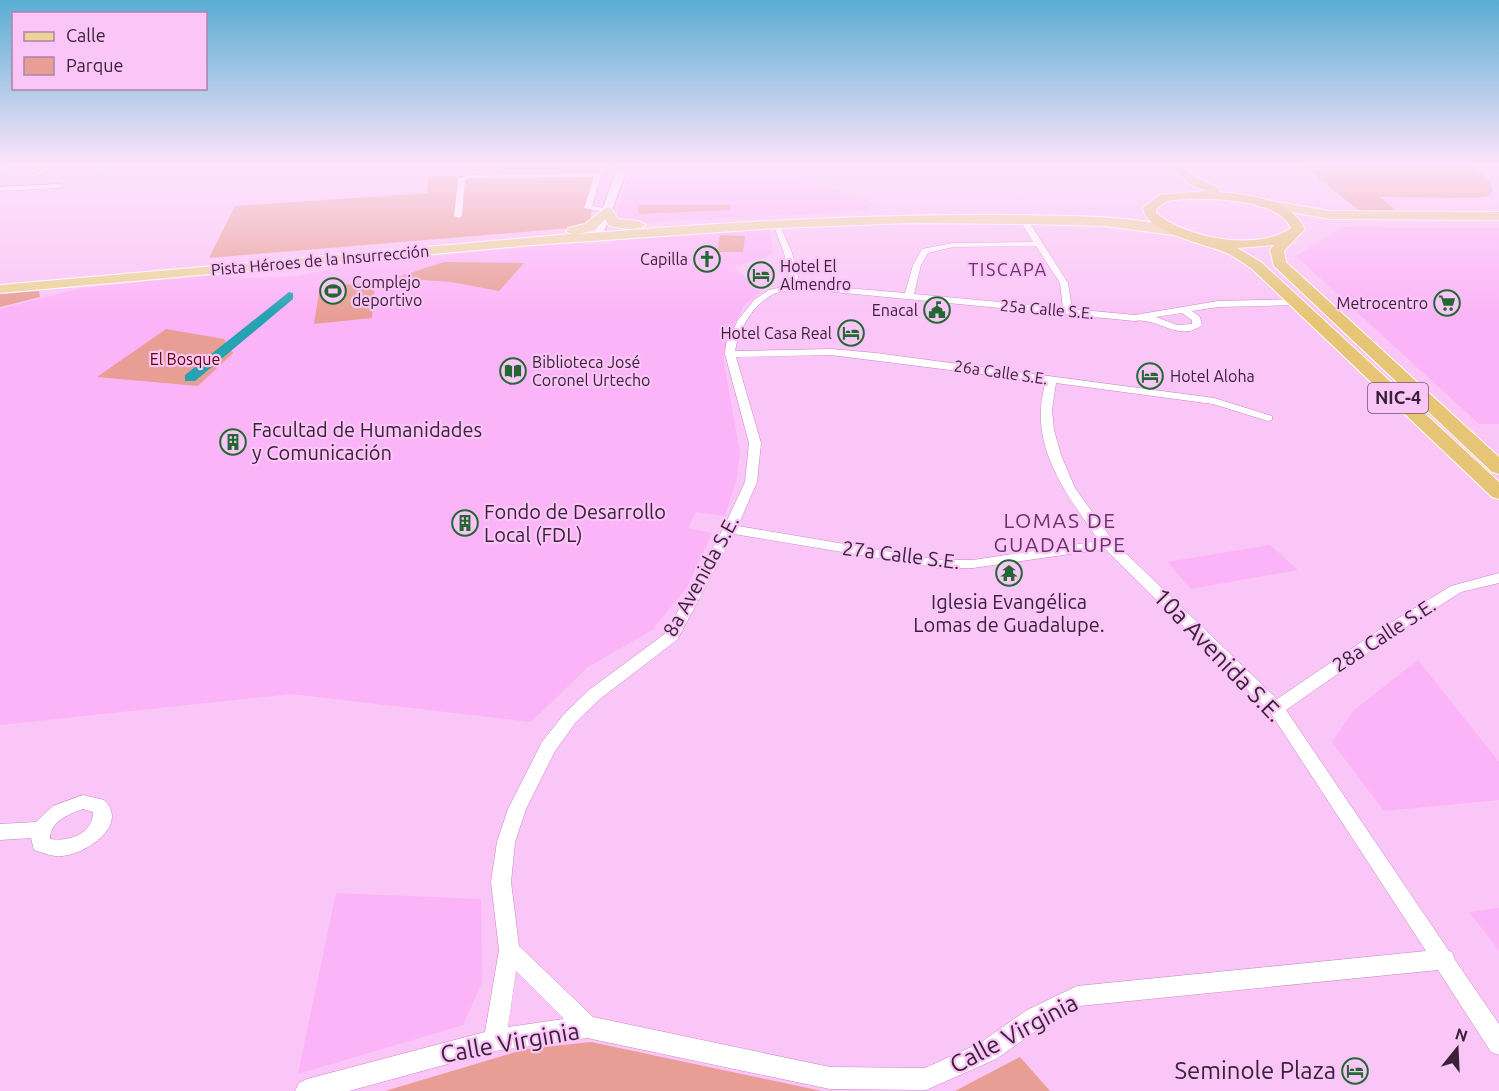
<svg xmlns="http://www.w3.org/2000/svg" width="1499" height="1091" viewBox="0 0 1499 1091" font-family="Ubuntu,sans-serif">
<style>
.built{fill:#fcb4f8}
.green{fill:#e89e94}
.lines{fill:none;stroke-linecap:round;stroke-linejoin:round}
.canal{fill:#25a3b3;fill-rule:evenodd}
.minor-casing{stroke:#c789c5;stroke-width:1}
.tertiary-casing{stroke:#c789c5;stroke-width:2}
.primary-casing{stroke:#fff;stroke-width:2}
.trunk-casing{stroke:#fff;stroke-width:2}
.minor{fill:#fff;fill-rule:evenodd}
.tertiary{fill:#fff;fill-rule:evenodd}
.primary{fill:#ecd498;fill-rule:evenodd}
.trunk{fill:#e6c676;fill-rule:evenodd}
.labels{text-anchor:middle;stroke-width:4.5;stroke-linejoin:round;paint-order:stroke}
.far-poi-label{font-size:16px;fill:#3a2139;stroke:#fac5f7;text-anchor:end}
.far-street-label{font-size:16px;fill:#3a2139;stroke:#fac5f7}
.far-park-label{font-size:16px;fill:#640002;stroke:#fac5f7}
.far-neighbourhood-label{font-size:18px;letter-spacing:1.5px;fill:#693168;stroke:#fac5f7}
.shield{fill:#fac5f7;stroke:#745272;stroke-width:1.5}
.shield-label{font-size:18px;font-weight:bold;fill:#3a2139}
.poi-label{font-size:20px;fill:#3a2139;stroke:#fac5f7;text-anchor:start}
.street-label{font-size:20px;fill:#3a2139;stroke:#fac5f7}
.neighbourhood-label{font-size:21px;letter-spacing:1.5px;fill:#693168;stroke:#fac5f7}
.near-street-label{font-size:24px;fill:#3a2139;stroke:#fac5f7}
.near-poi-label{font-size:24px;fill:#3a2139;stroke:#fac5f7;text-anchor:end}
</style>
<rect width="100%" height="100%" fill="#fac5f7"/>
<g class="built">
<polygon points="633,163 770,163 804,181 874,202 867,209 861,211 628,223 618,219 616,216"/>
<polygon points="1342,227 1499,228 1499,424 1479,424 1296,256"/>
<polygon points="770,228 773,254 734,267 761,292 744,305 726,342 723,357 740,453 737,478 725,516 696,512 688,528 712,533 687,587 652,630 588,667 531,722 291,694 0,725 0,309 82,288 210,275 244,278 296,276 354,264 580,242 584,245 609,243 614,239"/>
<polygon points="1270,545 1298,570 1191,589 1167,562"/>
<polygon points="1418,660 1499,762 1499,800 1384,811 1332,742 1354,710"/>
<polygon points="336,893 481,899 482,982 463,1025 298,1074"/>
<polygon points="1499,908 1499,950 1469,912"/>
</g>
<g class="green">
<polygon points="1300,163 1466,163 1488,179 1493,191 1489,196 1475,198 1380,197 1396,211 1362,213"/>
<polygon points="435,176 596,176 590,223 583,227 209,258 235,206 427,193 428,177"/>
<polygon points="638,205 732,205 729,210 639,214"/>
<polygon points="720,235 745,236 743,252 717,252"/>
<polygon points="444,262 524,263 499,291 451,282 395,278"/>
<polygon points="375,282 372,318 314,324 320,287"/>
<polygon points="39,291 40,297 0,307 0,294"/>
<polygon points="166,329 224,339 233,353 198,386 97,377"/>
<polygon points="591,1042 822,1091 385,1091 526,1049"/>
<polygon points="1020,1057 1050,1091 955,1091"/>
</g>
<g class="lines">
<polygon class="canal" points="289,292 293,293 293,299 195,381 185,381 185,375"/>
<g class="minor-casing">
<g id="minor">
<polygon points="11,163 19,163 0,172 0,167"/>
<polygon points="53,163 60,163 39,175 34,174"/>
<polygon points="104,163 111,163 96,172 92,172 92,170"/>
<polygon points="159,163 166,163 159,168 155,168 155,166"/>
<polygon points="486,163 558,164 561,166 558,168 489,165"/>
<polygon points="625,165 625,167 608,169 601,176 592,206 610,209 610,213 584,208 594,177 470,178 465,180 462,216 458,218 454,216 458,179 467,175 596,173 604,166"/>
<polygon points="61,184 62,186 58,188 0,191 0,187"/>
<path d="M 1023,217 L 1026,217 L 1068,283 L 1072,309 L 1135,315 L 1218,301 L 1297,299 L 1302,302 L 1297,305 L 1218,307 L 1192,311 L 1200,317 L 1202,325 C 1179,343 1158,317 1135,321 L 814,290 C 801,290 787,289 776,293 C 754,302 739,329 735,351 L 831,349 L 876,353 L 1214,398 L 1272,416 L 1272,420 L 1268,421 L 1213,404 L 1056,383 L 1052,410 L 1054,430 L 1061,455 L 1075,488 L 1113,541 L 1277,699 L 1379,630 L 1451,586 L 1499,573 L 1499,583 L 1461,592 L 1389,638 L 1286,710 L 1449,951 L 1452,952 L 1455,960 L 1499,1024 L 1499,1055 L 1491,1052 L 1438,970 L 1079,1006 L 1043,1026 L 996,1059 L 926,1090 L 830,1089 L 587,1038 L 495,1051 L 349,1091 L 295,1091 L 299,1083 L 307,1079 L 485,1032 L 499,950 L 491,882 L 497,842 L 508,809 L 542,742 L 564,714 L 589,690 L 666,633 L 723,529 L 745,482 L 749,443 L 725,354 L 726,344 L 738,320 L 754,300 L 769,290 L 791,285 L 784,253 L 772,221 L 779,223 L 792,253 L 800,284 L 905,293 L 913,265 L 922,249 L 953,243 L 1033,242 L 1019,219 ZM 1036,246 L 1060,283 L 1063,308 L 914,294 L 921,265 L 928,253 L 953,247 ZM 1182,313 L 1192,320 L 1192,324 L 1177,325 L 1156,317 ZM 831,355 L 1045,382 C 1044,391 1041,400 1041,410 C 1038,459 1073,503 1099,541 L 973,560 L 939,560 L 738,526 L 757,482 L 761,443 L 736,357 ZM 734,534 L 939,568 L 973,568 L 1105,549 L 1270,712 L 1426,951 L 1077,986 L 1027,1010 L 980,1043 L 925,1068 L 830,1067 L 593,1017 L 519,946 L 511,882 L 515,842 L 526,809 L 555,751 L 576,722 L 601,698 L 677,640 ZM 516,971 L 564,1019 L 508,1027 Z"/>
<path d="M 83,795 L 104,800 C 130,825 86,854 62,856 C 52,857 44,853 34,850 L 31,838 L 0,840 L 0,824 L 36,822 L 53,806 ZM 83,809 L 93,812 C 93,834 69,842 50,839 C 50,822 68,814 83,809 Z"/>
</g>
</g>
<g class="tertiary-casing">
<polygon id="tertiary" points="619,163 629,163 603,235 594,237 593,235"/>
</g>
<g class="primary-casing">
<g id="primary">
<polygon points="1260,199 1331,211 1499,212 1499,220 1331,219 1256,206 1254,203"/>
<path d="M 607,207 L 611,208 L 618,219 L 639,221 L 646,225 C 637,232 620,228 609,226 L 605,219 L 595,230 L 578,234 C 718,223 859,214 1000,215 C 1061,216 1125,214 1185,229 L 1187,232 L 1180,236 L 1105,226 L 1029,224 L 911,223 L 778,228 L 533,245 L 0,293 L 0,285 L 571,234 L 566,231 L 568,228 L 585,224 Z"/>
</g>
</g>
<g class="trunk-casing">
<path id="trunk" d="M 1166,163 L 1177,163 L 1197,178 L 1219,188 L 1220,192 C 1250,195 1290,199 1305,229 L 1284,251 L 1286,262 L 1499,457 L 1499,474 L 1492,472 L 1274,266 L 1270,250 L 1274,245 L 1237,248 L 1261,262 L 1499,482 L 1499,499 L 1492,497 L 1251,268 C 1243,263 1235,257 1227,253 C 1206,244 1146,233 1143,208 L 1159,195 L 1206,191 L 1189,184 ZM 1182,199 C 1210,198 1277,198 1291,228 C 1257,252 1186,238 1156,213 L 1156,209 L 1167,201 Z"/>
</g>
<use href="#minor" class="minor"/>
<use href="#tertiary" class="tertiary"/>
<use href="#primary" class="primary"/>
<use href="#trunk" class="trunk"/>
</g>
<linearGradient id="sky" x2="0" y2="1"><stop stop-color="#5aadd3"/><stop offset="0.52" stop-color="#fde5fb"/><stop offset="1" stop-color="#fde5fb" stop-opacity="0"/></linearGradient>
<rect width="1499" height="315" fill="url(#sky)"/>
<defs>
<g id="church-ring" transform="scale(1.35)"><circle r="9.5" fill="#fac5f7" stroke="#236833" stroke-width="1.5"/><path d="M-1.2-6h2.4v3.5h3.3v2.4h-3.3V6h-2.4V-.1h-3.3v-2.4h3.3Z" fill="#236833"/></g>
<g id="hotel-ring" transform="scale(1.35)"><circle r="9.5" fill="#fac5f7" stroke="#236833" stroke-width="1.5"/><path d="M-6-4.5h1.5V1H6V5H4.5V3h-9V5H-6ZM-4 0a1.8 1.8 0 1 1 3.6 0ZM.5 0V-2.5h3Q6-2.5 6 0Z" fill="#236833"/></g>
<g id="stadium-ring" transform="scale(1.35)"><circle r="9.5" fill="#fac5f7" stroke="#236833" stroke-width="1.5"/><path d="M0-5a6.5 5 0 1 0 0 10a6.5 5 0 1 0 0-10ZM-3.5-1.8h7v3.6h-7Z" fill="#236833"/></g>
<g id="supermarket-ring" transform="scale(1.35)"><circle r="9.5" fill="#fac5f7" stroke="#236833" stroke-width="1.5"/><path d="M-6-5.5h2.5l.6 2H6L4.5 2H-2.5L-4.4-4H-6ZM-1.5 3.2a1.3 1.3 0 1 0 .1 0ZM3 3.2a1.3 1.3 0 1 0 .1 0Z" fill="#236833"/></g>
<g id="civic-ring" transform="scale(1.35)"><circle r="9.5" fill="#fac5f7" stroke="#236833" stroke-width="1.5"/><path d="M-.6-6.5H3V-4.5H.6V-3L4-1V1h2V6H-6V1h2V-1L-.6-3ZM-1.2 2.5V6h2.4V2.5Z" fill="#236833"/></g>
<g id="library-ring" transform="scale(1.35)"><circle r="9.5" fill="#fac5f7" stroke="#236833" stroke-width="1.5"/><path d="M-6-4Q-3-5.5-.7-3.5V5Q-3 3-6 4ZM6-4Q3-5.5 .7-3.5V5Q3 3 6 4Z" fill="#236833"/></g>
<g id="building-ring" transform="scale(1.35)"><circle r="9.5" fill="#fac5f7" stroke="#236833" stroke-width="1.5"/><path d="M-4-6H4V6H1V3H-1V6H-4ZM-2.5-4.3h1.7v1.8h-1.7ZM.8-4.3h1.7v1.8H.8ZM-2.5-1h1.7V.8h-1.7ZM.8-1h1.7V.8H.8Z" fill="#236833"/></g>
<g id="temple-ring" transform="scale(1.35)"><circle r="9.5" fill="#fac5f7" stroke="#236833" stroke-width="1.5"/><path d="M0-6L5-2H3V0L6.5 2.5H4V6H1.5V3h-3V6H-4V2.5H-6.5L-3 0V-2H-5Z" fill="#236833"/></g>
</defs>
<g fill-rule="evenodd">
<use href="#church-ring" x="707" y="259"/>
<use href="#hotel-ring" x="761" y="275"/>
<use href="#stadium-ring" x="333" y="291"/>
<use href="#supermarket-ring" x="1447" y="303"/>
<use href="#civic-ring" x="937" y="310"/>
<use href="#hotel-ring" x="851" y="333"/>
<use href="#library-ring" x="513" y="371"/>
<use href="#hotel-ring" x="1150" y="376"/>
<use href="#building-ring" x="233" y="442"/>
<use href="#building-ring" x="465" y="523"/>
<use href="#temple-ring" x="1009" y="573"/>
<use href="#hotel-ring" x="1355" y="1071"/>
</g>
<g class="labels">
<g class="far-poi-label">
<text x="688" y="265">Capilla</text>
<text x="780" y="272" text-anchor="start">Hotel El<tspan x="780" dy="18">Almendro</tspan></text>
<text x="352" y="288" text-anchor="start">Complejo<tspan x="352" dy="18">deportivo</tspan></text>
<text x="1428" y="309">Metrocentro</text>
<text x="918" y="316">Enacal</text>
<text x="832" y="339">Hotel Casa Real</text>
<text x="532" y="368" text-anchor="start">Biblioteca José<tspan x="532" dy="18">Coronel Urtecho</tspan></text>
<text x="1170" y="382" text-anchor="start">Hotel Aloha</text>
</g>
<g class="far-street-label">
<text transform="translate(320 260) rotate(-5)" y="6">Pista Héroes de la Insurrección</text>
<text transform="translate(1047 309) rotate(5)" y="6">25a Calle S.E.</text>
<text transform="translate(1001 372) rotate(8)" y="6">26a Calle S.E.</text>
</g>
<g class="far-park-label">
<text x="185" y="365">El Bosque</text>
</g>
<g class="far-neighbourhood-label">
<text x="1008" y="276">TISCAPA</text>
</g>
<rect class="shield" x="1368" y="383" width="60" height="30" rx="4.5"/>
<g class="shield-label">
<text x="1398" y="404">NIC-4</text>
</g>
<g class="poi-label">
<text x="252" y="437">Facultad de Humanidades<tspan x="252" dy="23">y Comunicación</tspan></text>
<text x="484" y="519">Fondo de Desarrollo<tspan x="484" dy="23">Local (FDL)</tspan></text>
<text x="1009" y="609" text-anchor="middle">Iglesia Evangélica<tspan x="1009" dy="23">Lomas de Guadalupe.</tspan></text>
</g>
<g class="street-label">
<text transform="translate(901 555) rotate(7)" y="7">27a Calle S.E.</text>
<text transform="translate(701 576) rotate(-61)" y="7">8a Avenida S.E.</text>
<text transform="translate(1384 635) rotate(-33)" y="7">28a Calle S.E.</text>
</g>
<g class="neighbourhood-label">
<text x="1060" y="528">LOMAS DE<tspan x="1060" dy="24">GUADALUPE</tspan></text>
</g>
<g class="near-street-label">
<text transform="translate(1218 655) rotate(46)" y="8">10a Avenida S.E.</text>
<text transform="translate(1014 1034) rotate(-28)" y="8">Calle Virginia</text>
<text transform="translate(510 1043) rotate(-10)" y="8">Calle Virginia</text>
</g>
<g class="near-poi-label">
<text x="1336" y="1079">Seminole Plaza</text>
</g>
</g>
<rect x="12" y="12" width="195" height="78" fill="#fac5f7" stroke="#ad83ab" stroke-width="1.5"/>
<rect x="24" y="32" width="30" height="9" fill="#ecd498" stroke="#ad83ab" stroke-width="1.5"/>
<text x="66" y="42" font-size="18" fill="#3a2139">Calle</text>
<rect x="24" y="57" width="30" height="18" fill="#e89e94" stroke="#ad83ab" stroke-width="1.5"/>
<text x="66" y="72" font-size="18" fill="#3a2139">Parque</text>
<g transform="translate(1457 1049) rotate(18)" stroke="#fac5f7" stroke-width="4.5" paint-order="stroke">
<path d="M0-4.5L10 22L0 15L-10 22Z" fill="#3a2139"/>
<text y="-9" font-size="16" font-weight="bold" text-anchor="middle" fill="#3a2139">N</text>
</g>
</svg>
